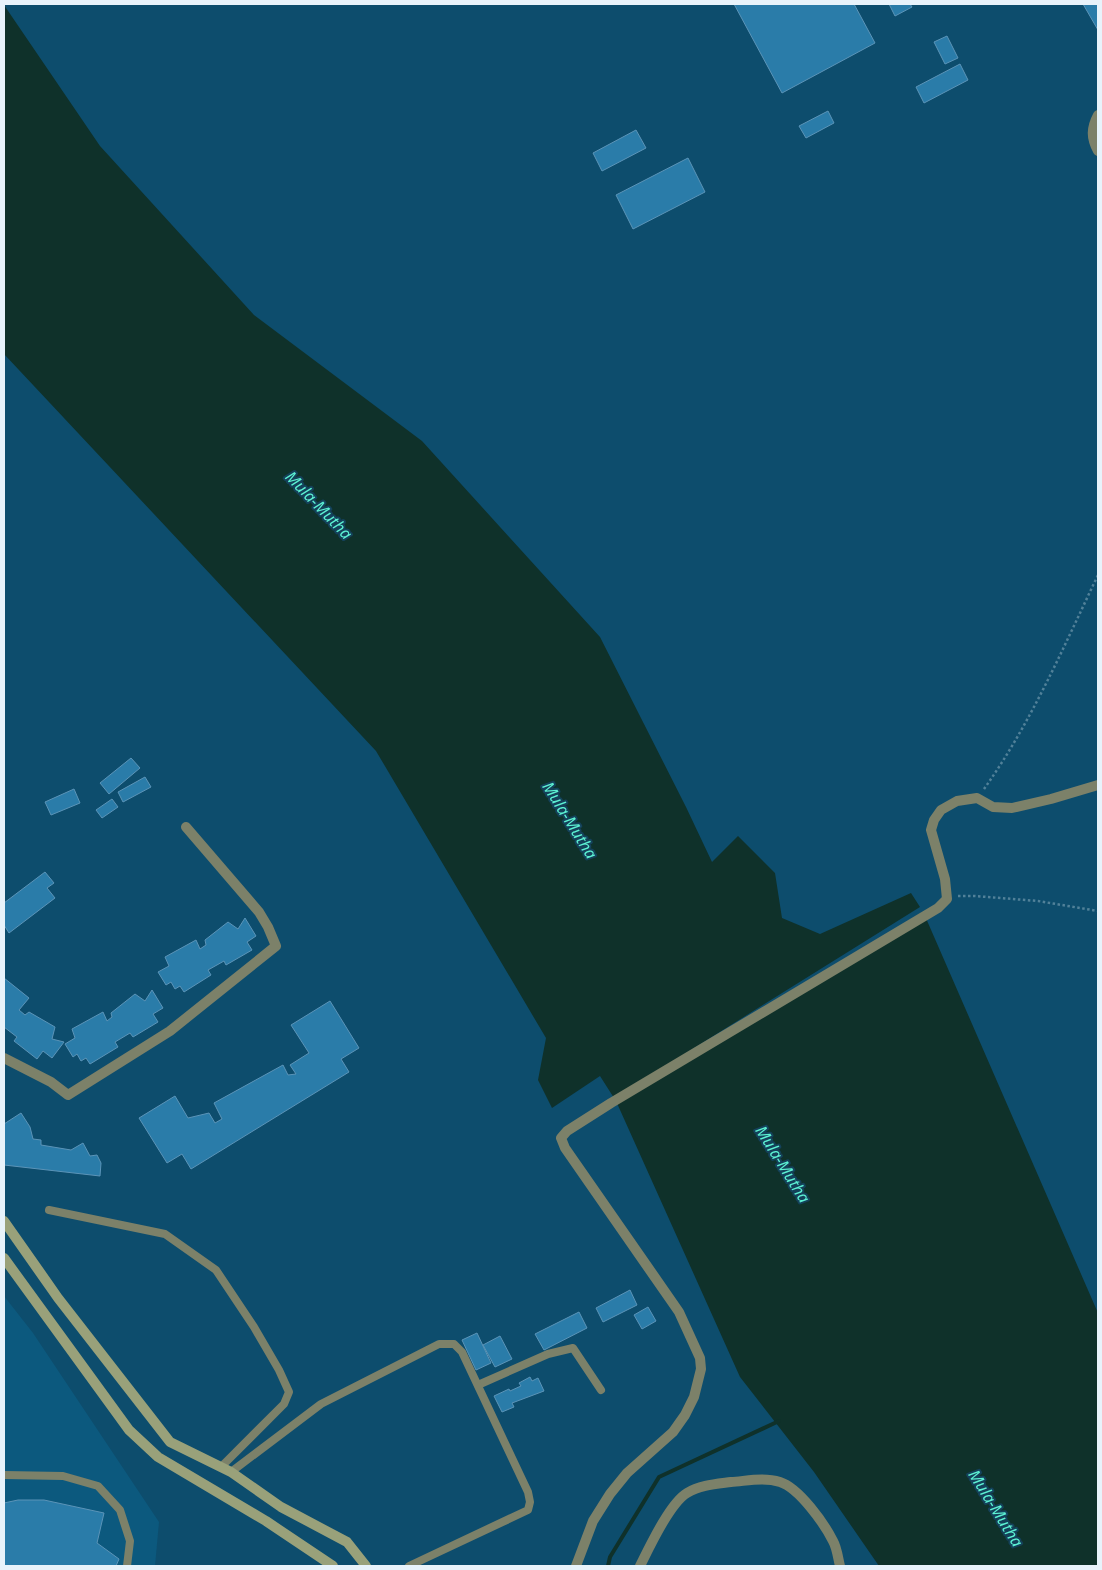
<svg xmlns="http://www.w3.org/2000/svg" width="1102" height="1570" viewBox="0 0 1102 1570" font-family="'Noto Sans',sans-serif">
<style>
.built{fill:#0c597e}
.water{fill:#0f312a}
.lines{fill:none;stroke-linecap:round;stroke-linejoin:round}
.stream{stroke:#0f312a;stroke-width:4}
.building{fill:#2a7ca9;stroke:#5b94b8}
.path{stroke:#518199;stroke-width:2.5;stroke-dasharray:2.5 2.5;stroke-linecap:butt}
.service{stroke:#7c8169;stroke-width:8}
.minor{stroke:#7c8169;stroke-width:10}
.secondary{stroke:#99a17a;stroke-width:10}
.labels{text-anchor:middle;stroke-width:4;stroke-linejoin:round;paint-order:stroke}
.water-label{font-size:16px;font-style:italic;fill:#5cf1d3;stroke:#14415a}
</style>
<rect width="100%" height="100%" fill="#0d4d6d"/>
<polygon class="built" points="4,1296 33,1333 159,1522 155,1566 4,1566"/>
<g class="water">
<polygon points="4,5 100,146 254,315 422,441 600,637 686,807 712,862 738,836 775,873 782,918 820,934 911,893 920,907 614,1098 600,1076 552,1108 538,1080 546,1038 376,751 4,354"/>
<polygon points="925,916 1098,1313 1098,1566 879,1566 814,1472 740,1377 616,1101"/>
</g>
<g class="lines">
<polyline class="stream" points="608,1566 610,1557 659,1477 779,1421"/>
</g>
<g class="building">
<polygon points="734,4 854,4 875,43 782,93"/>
<polygon points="889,4 910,4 912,7 895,16"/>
<polygon points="1083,4 1098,4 1098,30"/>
<polygon points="947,36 958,58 945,64 934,42"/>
<polygon points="960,64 968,80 924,103 916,87"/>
<polygon points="828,111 834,123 806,138 799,126"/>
<polygon points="636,130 646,148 602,171 593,153"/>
<polygon points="688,158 705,192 633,229 616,195"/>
<polygon points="131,758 140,768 109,794 100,783"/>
<polygon points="145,777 151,787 123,802 118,792"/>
<polygon points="74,789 80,803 51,815 45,802"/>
<polygon points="112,799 118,807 102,818 96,810"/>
<polygon points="45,872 54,883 47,888 55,898 9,933 4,925 4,903"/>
<polygon points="245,918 256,936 247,942 252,950 226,965 224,961 208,970 211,975 184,992 180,986 175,989 171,982 166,985 158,972 169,966 165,957 196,940 200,949 206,945 205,940 228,922 238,929"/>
<polygon points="4,978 29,998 19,1010 25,1015 29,1012 55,1027 52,1039 64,1042 52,1058 43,1051 37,1059 14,1041 17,1037 4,1027"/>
<polygon points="152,990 163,1008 153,1014 158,1022 133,1037 130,1033 115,1042 118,1047 90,1064 86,1058 81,1061 77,1054 73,1057 65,1044 75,1038 72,1029 103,1012 107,1021 112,1017 111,1013 135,994 145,1001"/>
<polygon points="330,1001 359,1048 341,1059 349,1072 191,1169 182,1154 167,1163 139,1118 175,1096 188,1118 209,1113 215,1123 222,1119 214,1103 283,1065 288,1075 296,1074 290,1065 309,1053 291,1025"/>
<polygon points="21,1113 30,1127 33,1139 41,1140 41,1145 71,1150 83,1143 90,1156 97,1155 101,1163 100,1176 4,1165 4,1124"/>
<polygon points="630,1290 637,1305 603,1322 596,1308"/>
<polygon points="648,1307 656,1321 642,1329 634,1315"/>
<polygon points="579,1312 587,1328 544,1350 535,1334"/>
<polygon points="477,1333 491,1363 476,1370 462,1340"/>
<polygon points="500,1336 512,1359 495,1367 483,1345"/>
<polygon points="530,1377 532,1381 538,1378 544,1391 512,1403 514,1407 502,1412 494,1396 509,1389 510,1391 521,1386 519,1383"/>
<polygon points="18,1500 44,1500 104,1513 97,1543 119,1559 116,1566 4,1566 4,1503"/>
</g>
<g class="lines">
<g class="path">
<path d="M 984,789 C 1031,723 1063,648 1098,575"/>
<polyline points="958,896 975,896 1038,901 1098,911"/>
</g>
<g class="service">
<polyline points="49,1210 165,1234 216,1270 254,1327 279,1370 289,1392 284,1404 221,1467"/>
<polyline points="478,1385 548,1354 573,1348 601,1390"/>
<polyline points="231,1472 321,1404 439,1344 454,1344 462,1352 528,1492 530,1502 528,1510 409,1566"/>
<polyline points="4,1475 63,1476 98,1486 120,1510 130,1541 127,1566"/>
</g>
<g class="minor">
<path d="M 1098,115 C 1091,128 1091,138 1098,151"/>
<polyline points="4,1058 51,1082 68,1095 170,1031 276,946 268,927 259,912 186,827"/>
<polyline points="576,1566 593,1521 610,1494 627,1473 673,1432 685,1415 694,1397 701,1369 700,1358 679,1312 565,1148 561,1138 567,1131 611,1103 938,908 947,899 945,879 931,830 934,820 941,810 957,801 977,798 993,807 1012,808 1051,799 1098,785"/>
<path d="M 640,1566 C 649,1548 670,1503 687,1493 C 700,1485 716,1484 731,1482 C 747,1481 764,1477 780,1482 C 799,1488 824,1523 833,1541 C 837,1548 838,1558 840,1566"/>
</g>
<g class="secondary">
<polyline points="4,1221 58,1298 170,1442 231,1472 281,1507 347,1542 366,1566"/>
<polyline points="4,1258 129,1430 158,1457 266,1521 333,1566"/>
</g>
</g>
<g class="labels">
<g class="water-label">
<text transform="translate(319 505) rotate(46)" y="6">Mula-Mutha</text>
<text transform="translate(570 820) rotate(58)" y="6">Mula-Mutha</text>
<text transform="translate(783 1164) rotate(58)" y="6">Mula-Mutha</text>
<text transform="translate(996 1508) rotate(58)" y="6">Mula-Mutha</text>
</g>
</g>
<rect width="1102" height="1570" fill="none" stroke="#e8f3fb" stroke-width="10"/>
</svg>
